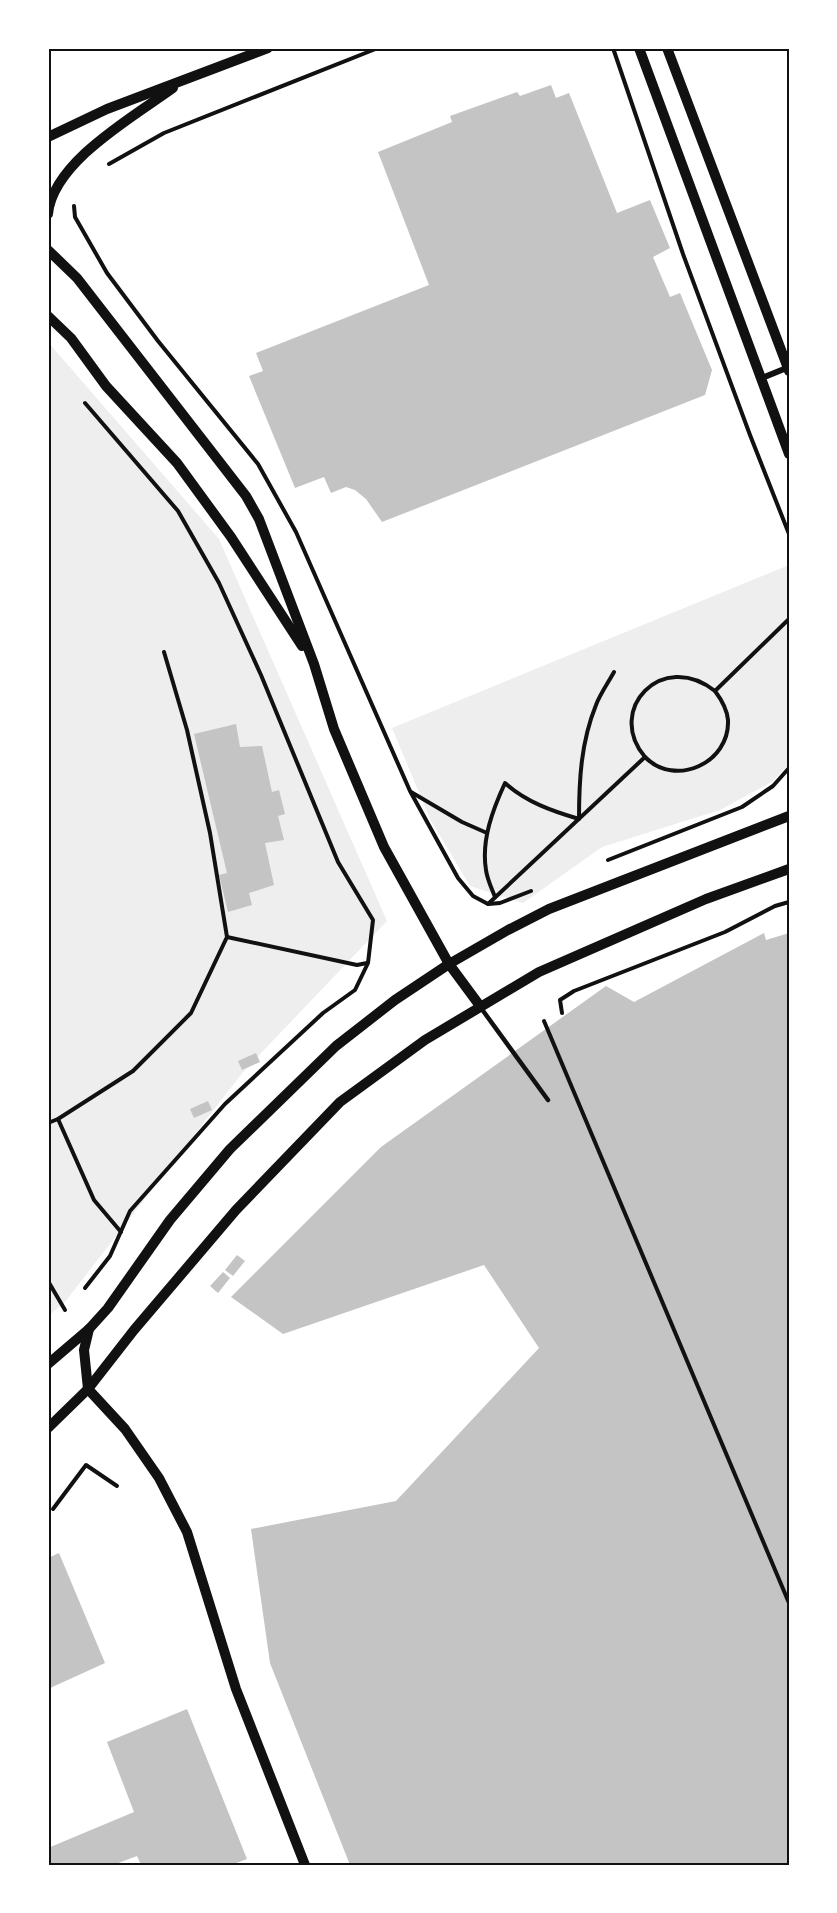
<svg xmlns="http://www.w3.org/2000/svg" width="837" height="1913" viewBox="0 0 837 1913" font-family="'Roboto Condensed',sans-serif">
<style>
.green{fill:#eee}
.building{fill:#c4c4c4}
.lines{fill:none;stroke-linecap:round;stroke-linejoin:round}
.path{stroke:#111;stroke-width:4}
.service{stroke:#111;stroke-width:4.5}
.minor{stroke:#111;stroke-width:6}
.tertiary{stroke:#111;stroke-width:10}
.neatline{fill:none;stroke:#111;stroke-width:2}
</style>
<rect width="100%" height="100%" fill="#fff"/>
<g class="green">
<polygon points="48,342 219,539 387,921 243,1072 65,1302 48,1316"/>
<polygon points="789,565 789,764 772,782 720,810 602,847 523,903 470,886 430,819 392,728"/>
</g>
<g class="building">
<polygon points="551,85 556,98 569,93 617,213 650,200 670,248 653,257 670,297 680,293 712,370 705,395 382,522 366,499 355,490 346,487 331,493 324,477 295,488 249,376 263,371 256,353 429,285 378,152 452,122 450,116 517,92 520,96"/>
<polygon points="236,724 240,747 262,746 272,792 279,790 285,814 278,816 284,840 265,843 274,885 249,893 252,905 228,912 219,875 227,873 194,734"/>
<polygon points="764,933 766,940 789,933 789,1865 350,1865 270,1663 251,1529 396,1501 539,1348 484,1265 283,1334 231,1297 381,1147 606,986 634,1002"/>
<polygon points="256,1053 260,1062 242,1070 238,1061"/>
<polygon points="208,1101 212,1110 194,1118 190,1109"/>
<polygon points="237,1255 245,1261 233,1276 225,1270"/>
<polygon points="223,1272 230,1278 218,1293 210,1286"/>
<polygon points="59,1553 105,1663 48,1689 48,1558"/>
<polygon points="187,1709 247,1859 231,1865 141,1865 137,1856 113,1865 48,1865 48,1848 134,1812 107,1742"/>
</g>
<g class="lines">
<g class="path">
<polyline points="613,48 683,254 750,435 789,534"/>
<polyline points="109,164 164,133 378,48"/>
<polyline points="74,206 75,217 107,273 158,341 258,464 296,532 410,791 458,878 473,896 488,904 500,903 531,891"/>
<polyline points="85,403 178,511 219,583 261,675 338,862 373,920 368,963 355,990 323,1013 225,1104 130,1211 110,1256 85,1288"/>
<path d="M 645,757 C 675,788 730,763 728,720 C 727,709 721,699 715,691 L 789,619"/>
<polyline points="411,792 462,822 487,833"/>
<polyline points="608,860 742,807 773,786 789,768"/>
<path d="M 495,897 C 492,889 487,879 486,870 C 481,840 493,809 505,783 C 526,802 552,811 579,819 C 579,780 581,742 596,705 C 600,694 608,683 614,672"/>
<path d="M 488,904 L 645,757 C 605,710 662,649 715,691"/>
<polyline points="227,937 357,965 367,963"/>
<polyline points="562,1013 560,1000 574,991 725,932 775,906 789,902"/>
<polyline points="544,1021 789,1603"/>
<polyline points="58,1119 94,1200 121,1232"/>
<polyline points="48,1123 58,1119 133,1071 191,1013 227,937 210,833 187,730 164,652"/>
<polyline points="48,1281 65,1310"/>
<polyline points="53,1509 86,1465 117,1486"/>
</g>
<polyline class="service" points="481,1008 548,1100"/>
<polyline class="minor" points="762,378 789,367"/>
<g class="tertiary">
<polyline points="639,48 789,454"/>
<polyline points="667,48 789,371"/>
<polyline points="48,137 107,109 268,48"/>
<path d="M 48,214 C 53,162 133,117 173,88"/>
<polyline points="48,250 77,278 222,465 246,496 259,519 314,664 334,729 384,847 449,964 480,1006"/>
<polyline points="48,316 71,338 106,386 177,463 231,537 302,646"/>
<polyline points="89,1329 84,1350 88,1389 125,1429 159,1478 187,1532 236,1689 305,1865"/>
<polyline points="48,1364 89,1329 108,1308 170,1220 230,1149 336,1046 395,1000 449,964 508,930 549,909 789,816"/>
<polyline points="48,1428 88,1389 134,1330 236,1210 340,1102 425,1040 539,972 706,899 789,869"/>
</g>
</g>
<rect width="837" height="1913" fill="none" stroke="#ffffff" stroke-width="99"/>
<rect x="50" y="50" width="738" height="1814" class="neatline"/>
</svg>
